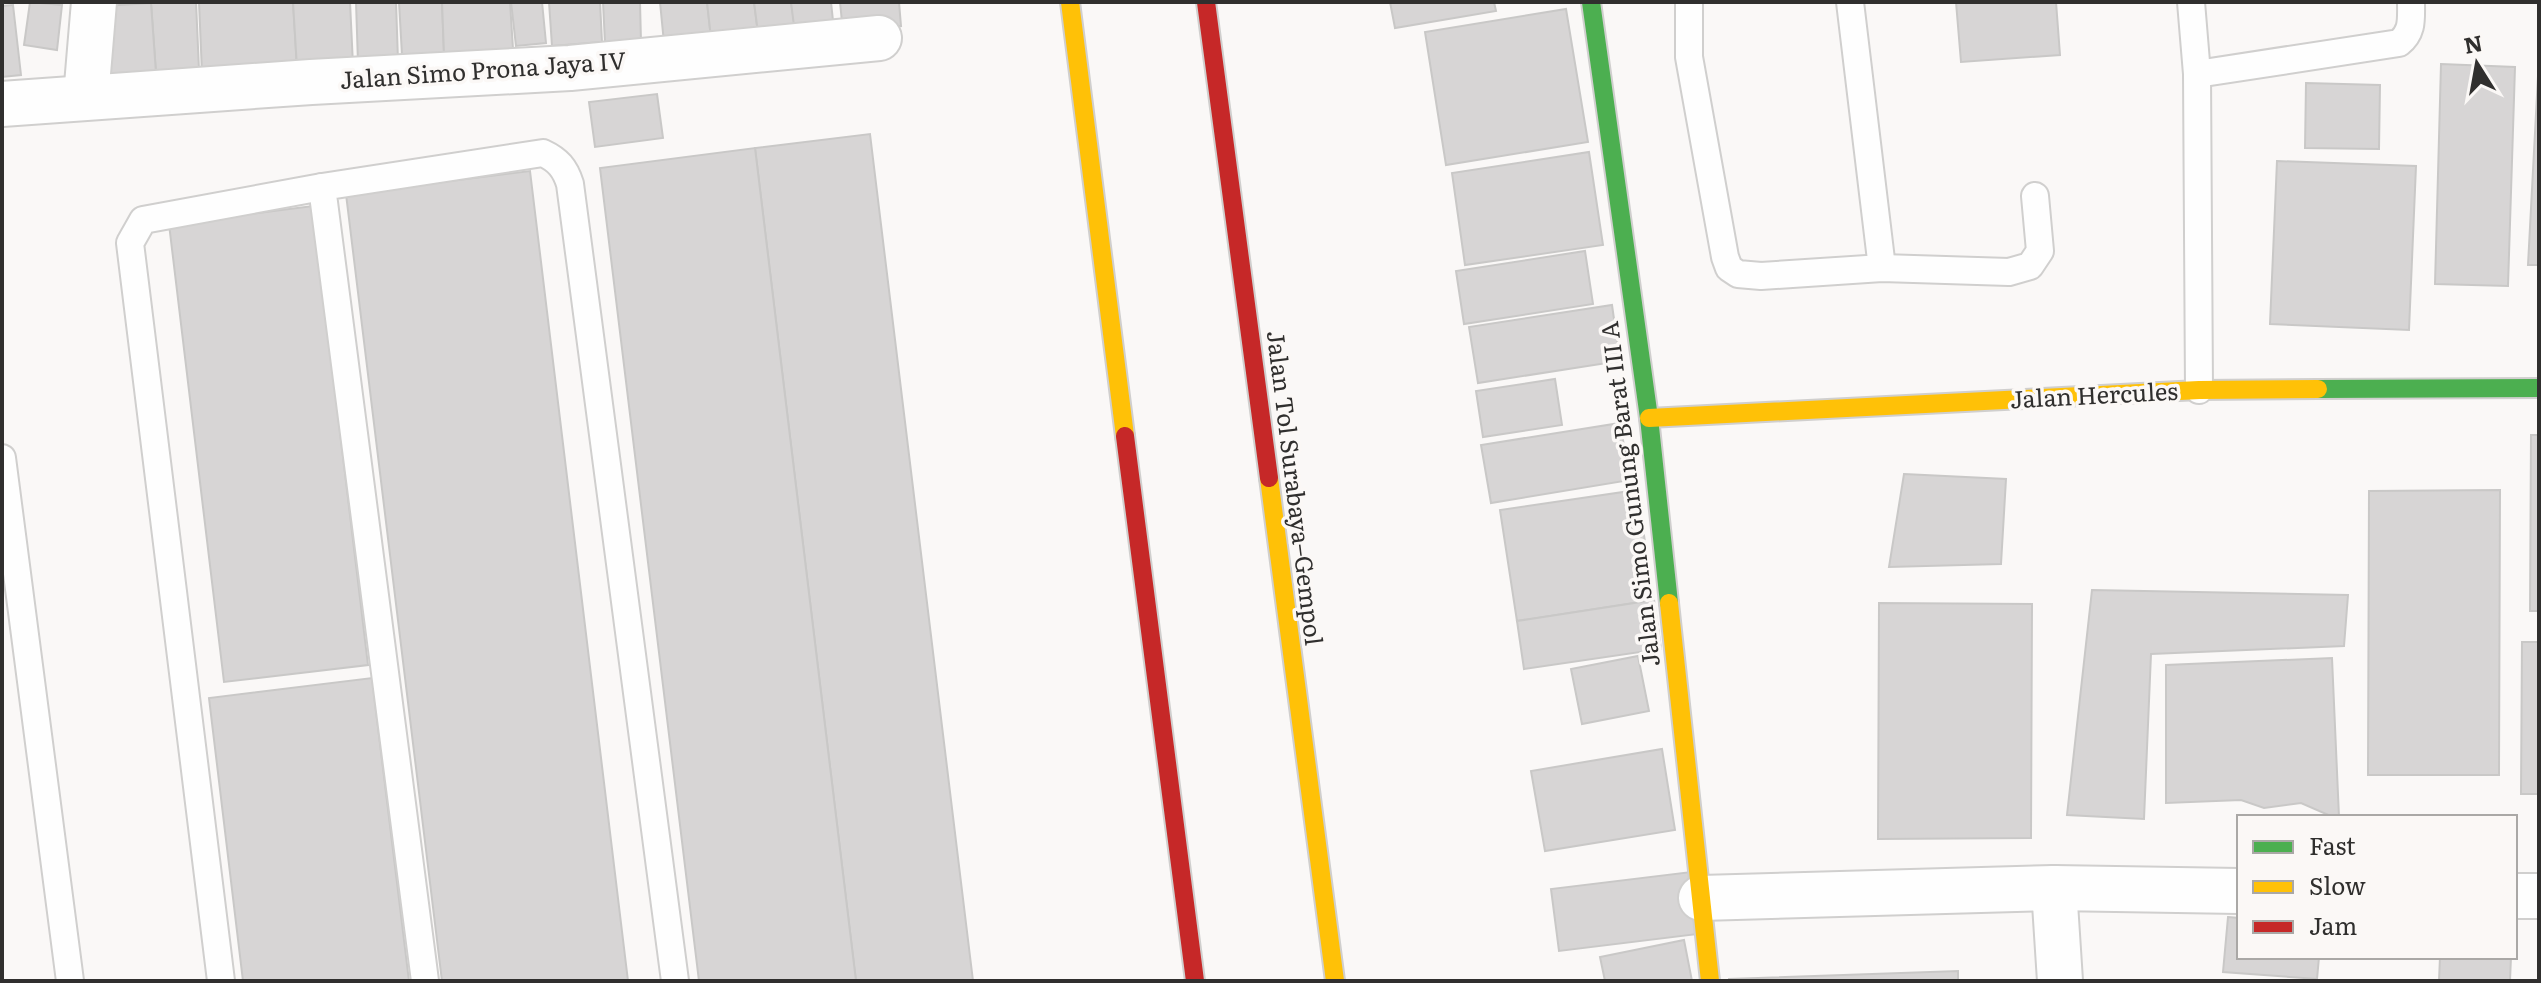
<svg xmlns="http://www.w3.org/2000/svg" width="2541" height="983" viewBox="0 0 2541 983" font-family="Literata,serif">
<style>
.building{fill:#d7d5d5;stroke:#c9c8c7;stroke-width:2}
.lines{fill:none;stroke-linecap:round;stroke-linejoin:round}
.lane-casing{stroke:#d0cfce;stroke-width:30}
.street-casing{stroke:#d0cfce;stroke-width:48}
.fast-casing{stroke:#d0cfce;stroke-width:22}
.slow-casing{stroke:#d0cfce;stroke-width:22}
.jam-casing{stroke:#d0cfce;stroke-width:22}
.lane{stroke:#fefefe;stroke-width:26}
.street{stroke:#fefefe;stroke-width:44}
.fast{stroke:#4caf50;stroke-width:18}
.slow{stroke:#ffc107;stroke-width:18}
.jam{stroke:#c62828;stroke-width:18}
.labels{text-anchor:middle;stroke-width:7;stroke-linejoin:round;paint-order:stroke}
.street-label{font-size:24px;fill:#302f2e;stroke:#fbf8f6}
</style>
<rect width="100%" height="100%" fill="#faf8f7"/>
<g class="building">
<polygon points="30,2 62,5 57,50 24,45"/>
<polygon points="196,2 199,70 156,73 151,3"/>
<polygon points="199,2 293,2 297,68 202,73"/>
<polygon points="293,2 350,2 353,65 297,68"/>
<polygon points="356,2 396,2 398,61 358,63"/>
<polygon points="399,2 442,2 444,54 402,55"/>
<polygon points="442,2 510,2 513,49 444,54"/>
<polygon points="511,2 542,2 546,43 516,46"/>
<polygon points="549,2 600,2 602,42 552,46"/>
<polygon points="603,2 640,2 641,42 605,43"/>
<polygon points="660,2 707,2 711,38 664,43"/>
<polygon points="707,2 754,2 758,33 711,38"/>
<polygon points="754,2 791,2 795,28 758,33"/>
<polygon points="791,2 831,2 833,21 794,26"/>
<polygon points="840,2 899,2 901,26 843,32"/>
<polygon points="1390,2 1494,2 1496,11 1395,28"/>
<polygon points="1956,2 2056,2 2060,55 1961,62"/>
<polygon points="151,3 156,73 108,76 104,6"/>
<polygon points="13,5 21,75 2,77 2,6"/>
<polygon points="1566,9 1588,142 1446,165 1425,32"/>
<polygon points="2539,57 2539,265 2528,265"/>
<polygon points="2441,64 2515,67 2508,286 2435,284"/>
<polygon points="2306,83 2380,85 2379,149 2305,148"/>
<polygon points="657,94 663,138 595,147 589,102"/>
<polygon points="870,134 973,981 856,981 755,148"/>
<polygon points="755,148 856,981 699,981 600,168"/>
<polygon points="1589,152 1603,245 1465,265 1452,173"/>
<polygon points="2277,161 2416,166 2409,330 2270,324"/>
<polygon points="530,171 628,981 442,981 346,194"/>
<polygon points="313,206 368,665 224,682 169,224"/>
<polygon points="1585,251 1593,304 1464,324 1456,271"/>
<polygon points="1612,305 1620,361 1478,383 1469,327"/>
<polygon points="1555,379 1562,425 1483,437 1476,391"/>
<polygon points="1620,423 1630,480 1491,503 1481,445"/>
<polygon points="2531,435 2539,435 2539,611 2530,611"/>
<polygon points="1904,474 2006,479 2001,564 1889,567"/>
<polygon points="1637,490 1654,600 1517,621 1500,510"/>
<polygon points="2500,490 2499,775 2368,775 2369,491"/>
<polygon points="2092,590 2348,595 2344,646 2151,654 2144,819 2067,815"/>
<polygon points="1654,600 1661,649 1524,669 1517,621"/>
<polygon points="1879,603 2032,604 2031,838 1878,839"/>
<polygon points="2522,642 2539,642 2539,794 2521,794"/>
<polygon points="1638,656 1649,711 1582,724 1571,669"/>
<polygon points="2332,658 2339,817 2333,817 2301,803 2264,808 2241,800 2166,803 2166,665"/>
<polygon points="372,678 409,981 243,981 209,698"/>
<polygon points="1662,749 1675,830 1545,851 1531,771"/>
<polygon points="1691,872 1698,934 1559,951 1551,889"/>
<polygon points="2228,917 2239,918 2239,957 2319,957 2317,979 2223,972"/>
<polygon points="1684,940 1692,981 1605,981 1600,957"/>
<polygon points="2440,957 2511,957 2510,981 2439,981"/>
<polygon points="1958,971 1958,981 1729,981 1729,979"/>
</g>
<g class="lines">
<g class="lane-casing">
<g id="lane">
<polyline points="1689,2 1689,57 1725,257 1729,268 1738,274 1761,276 1882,268 2009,272 2030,266 2040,251 2035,196"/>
<polyline points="1850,2 1882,268"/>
<polyline points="2191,2 2197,74 2199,390"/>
<path d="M 2197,74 L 2399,43 C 2413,32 2411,19 2411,2"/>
<polyline points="2,458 70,981"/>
<polyline points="221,981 130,243 143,220 322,187"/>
<path d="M 425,981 L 322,187 L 543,153 C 558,160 565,168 570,184 L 675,981"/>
</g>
</g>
<g class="street-casing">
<g id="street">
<polyline points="86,97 94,2"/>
<polyline points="2,104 311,82 570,68 879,38"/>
<polyline points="2054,888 2060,981"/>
<polyline points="2515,896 2539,896"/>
<polyline points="1701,898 2054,888 2239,891"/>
</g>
</g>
<g class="fast-casing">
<g id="fast">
<polyline points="1591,2 1649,418 1669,603"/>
<polyline points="2318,389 2539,388"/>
</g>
</g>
<g class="slow-casing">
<g id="slow">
<polyline points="1070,2 1125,436"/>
<polyline points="1649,418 2199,390 2318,389"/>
<polyline points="1269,478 1335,981"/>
<polyline points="1669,603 1710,981"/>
</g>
</g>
<g class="jam-casing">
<g id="jam">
<polyline points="1206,2 1269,478"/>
<polyline points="1125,436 1195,981"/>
</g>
</g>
<use href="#lane" class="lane"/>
<use href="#street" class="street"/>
<use href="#fast" class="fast"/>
<use href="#slow" class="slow"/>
<use href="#jam" class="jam"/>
</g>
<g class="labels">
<g class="street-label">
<text transform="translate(483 71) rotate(-4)" y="8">Jalan Simo Prona Jaya IV</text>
<text transform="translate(2094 396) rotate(-3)" y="8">Jalan Hercules</text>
<text transform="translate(1294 488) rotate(83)" y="8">Jalan Tol Surabaya–Gempol</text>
<text transform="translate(1631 494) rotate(-97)" y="8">Jalan Simo Gunung Barat III A</text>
</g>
</g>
<rect width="2541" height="983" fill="none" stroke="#302f2e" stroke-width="8"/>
<rect x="2237" y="815" width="280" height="144" fill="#fbf8f6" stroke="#aaa8a6" stroke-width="2"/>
<rect x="2253" y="841" width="40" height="12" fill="#4caf50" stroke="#aaa8a6" stroke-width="2"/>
<text x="2309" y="855" font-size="24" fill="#302f2e">Fast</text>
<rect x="2253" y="881" width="40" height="12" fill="#ffc107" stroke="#aaa8a6" stroke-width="2"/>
<text x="2309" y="895" font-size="24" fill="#302f2e">Slow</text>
<rect x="2253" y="921" width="40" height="12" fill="#c62828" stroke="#aaa8a6" stroke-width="2"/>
<text x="2309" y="935" font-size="24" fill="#302f2e">Jam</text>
<g transform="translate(2477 64) rotate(349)" stroke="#fbf8f6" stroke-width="6" paint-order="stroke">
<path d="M0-6L14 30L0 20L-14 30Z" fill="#302f2e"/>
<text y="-12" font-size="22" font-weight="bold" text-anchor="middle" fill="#302f2e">N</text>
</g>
</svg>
